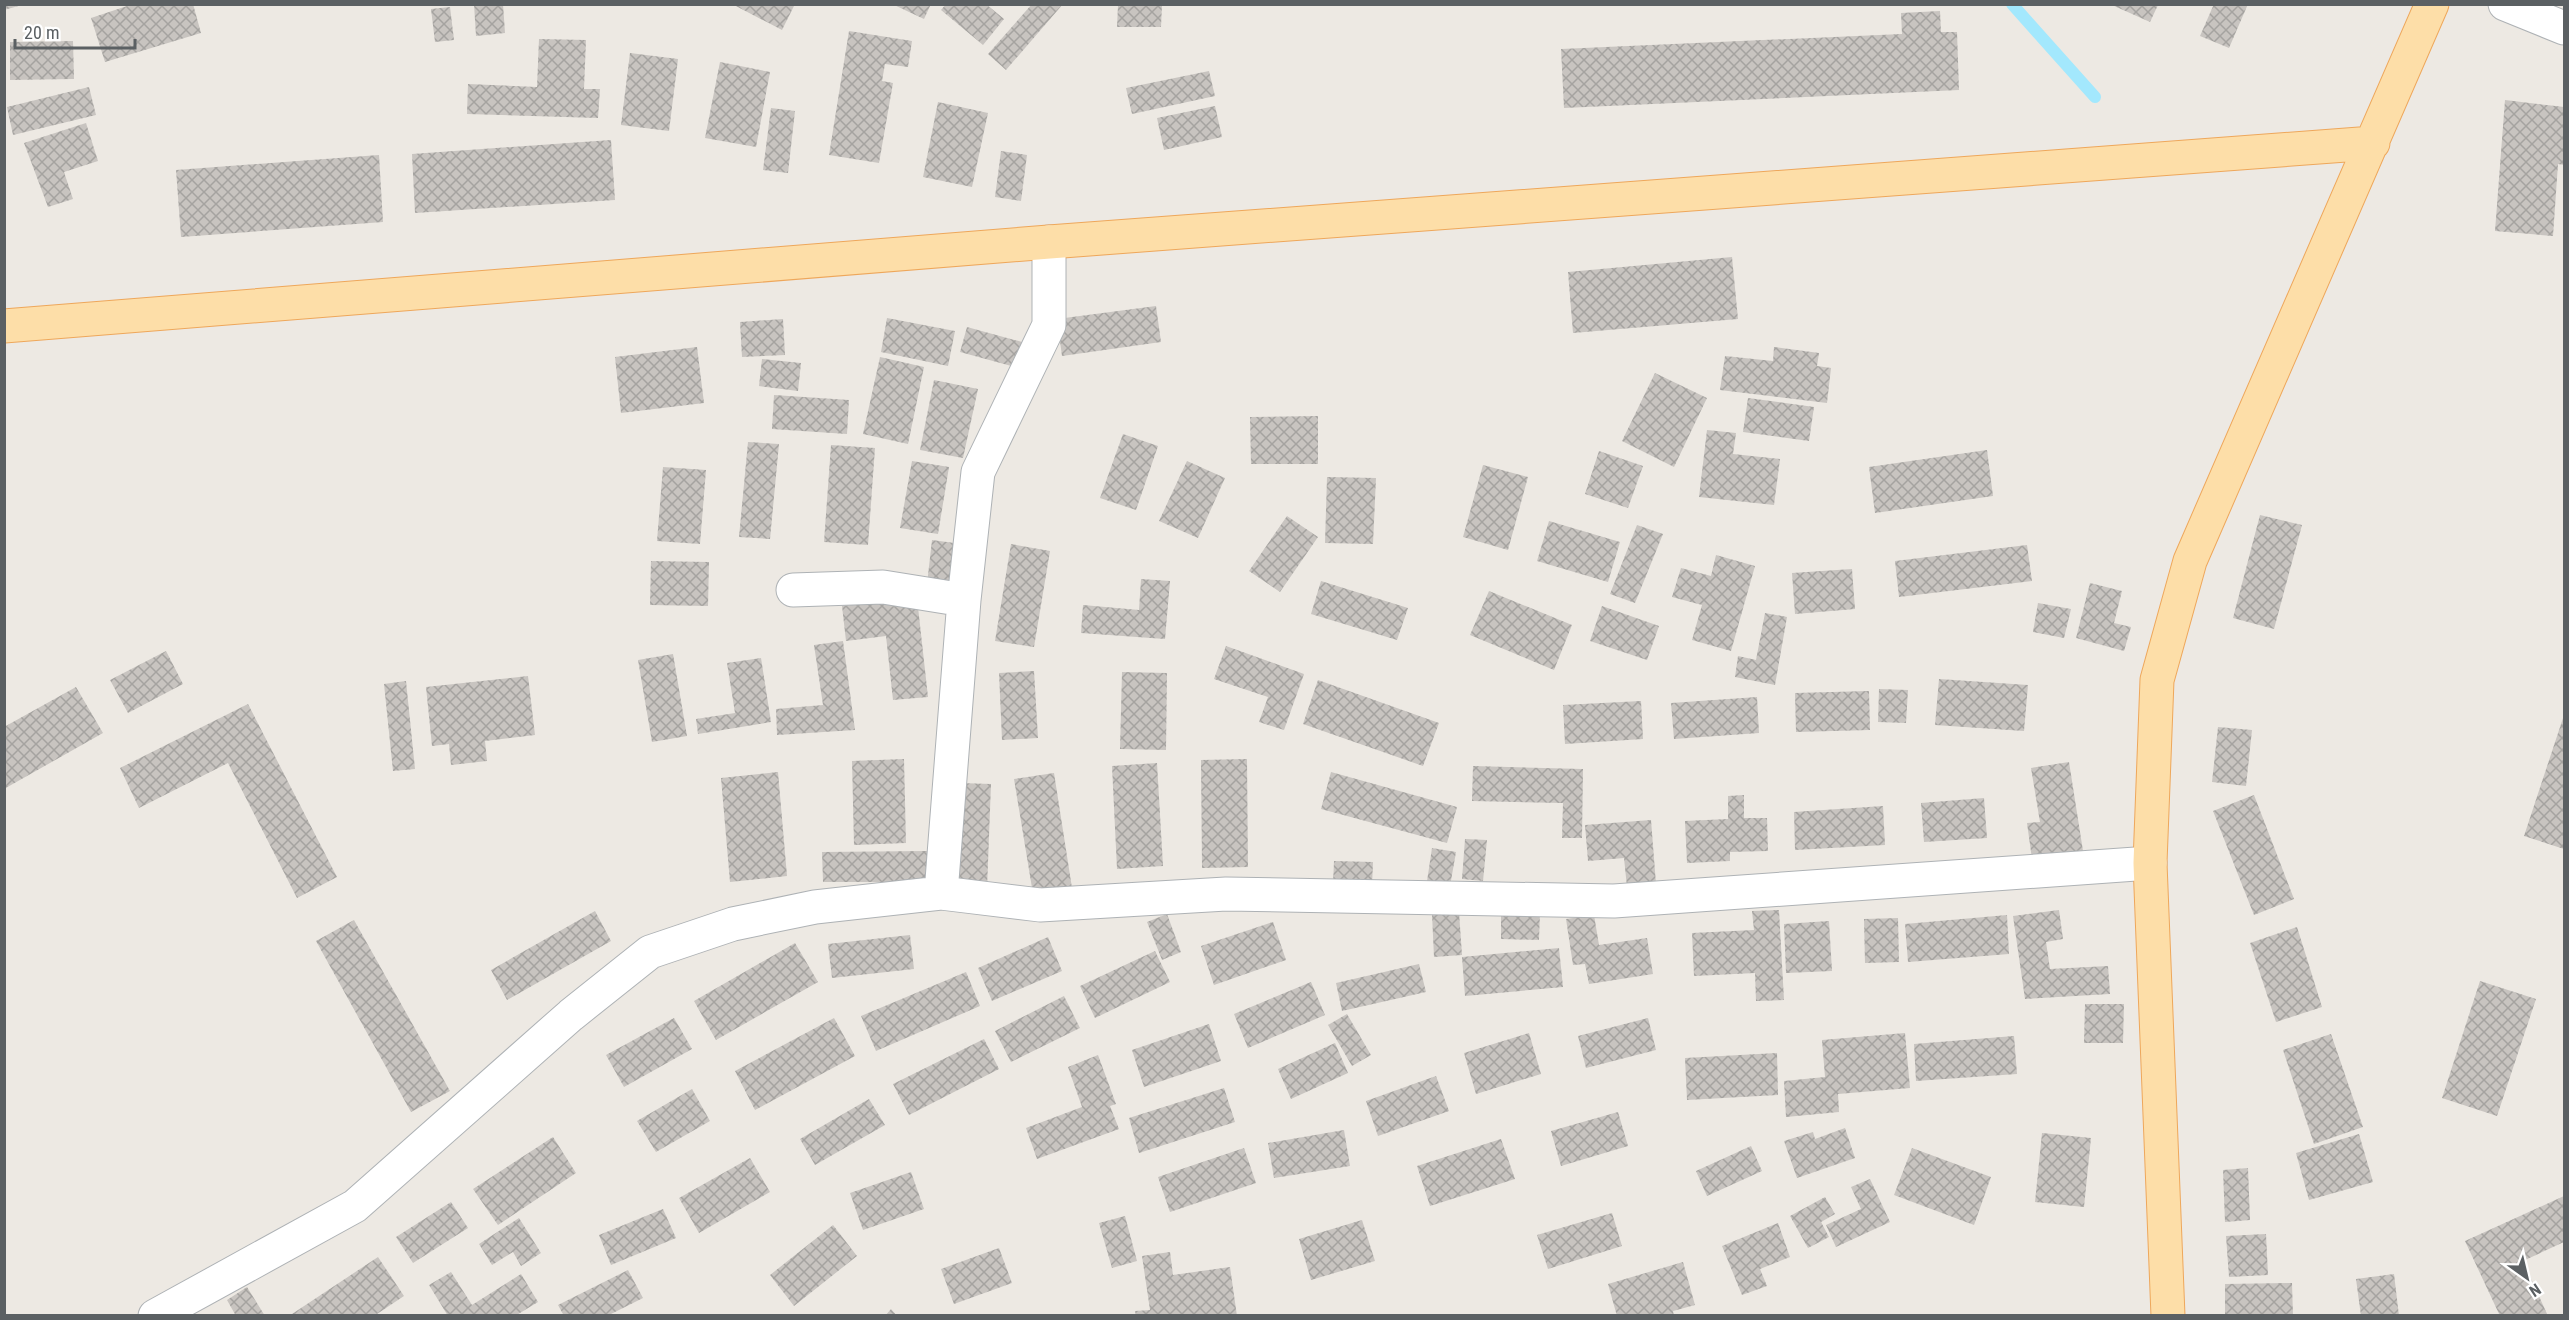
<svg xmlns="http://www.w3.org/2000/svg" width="2569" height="1320" font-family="'Roboto Condensed',sans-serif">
<defs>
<pattern id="building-cross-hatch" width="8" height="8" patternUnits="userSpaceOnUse" patternTransform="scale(1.5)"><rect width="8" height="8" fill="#c8c4c0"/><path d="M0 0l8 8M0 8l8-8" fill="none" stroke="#a5a3a0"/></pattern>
</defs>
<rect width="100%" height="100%" fill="#ede9e3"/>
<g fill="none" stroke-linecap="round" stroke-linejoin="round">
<path stroke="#a3e8fd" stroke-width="12" d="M 2012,4 L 2095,97"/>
</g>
<path fill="url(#building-cross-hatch)" d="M 4,4 L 22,4 L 22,5 L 4,10 Z
M 133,4 L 193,4 L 201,33 L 105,62 L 91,18 Z
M 474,4 L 503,4 L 505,33 L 476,36 Z
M 732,4 L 795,4 L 782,30 Z
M 892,4 L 931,4 L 924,19 Z
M 946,4 L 986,4 L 1004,19 L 983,45 L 941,10 Z
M 1032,4 L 1063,4 L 1006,70 L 988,54 Z
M 2214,4 L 2248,4 L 2229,48 L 2200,36 Z
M 1118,5 L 1162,5 L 1161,27 L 1117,27 Z
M 2112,5 L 2158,5 L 2150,22 Z
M 450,7 L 454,40 L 435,42 L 431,9 Z
M 1940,11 L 1941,32 L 1957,32 L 1959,90 L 1564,108 L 1561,49 L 1902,34 L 1901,13 Z
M 849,31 L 912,41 L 908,67 L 885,64 L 882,81 L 893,83 L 879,163 L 829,155 Z
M 539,39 L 586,40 L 584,89 L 600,89 L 598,118 L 467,114 L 468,84 L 537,87 Z
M 73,41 L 74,79 L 10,80 L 10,42 Z
M 630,53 L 678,59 L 669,131 L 621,125 Z
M 720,62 L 770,72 L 756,147 L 705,138 Z
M 1209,71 L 1215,96 L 1132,114 L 1126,88 Z
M 89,87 L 96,115 L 13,135 L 7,107 Z
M 2505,100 L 2564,107 L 2564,165 L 2558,164 L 2553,236 L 2495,231 Z
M 938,102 L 988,113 L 972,187 L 923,177 Z
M 1215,106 L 1222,137 L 1164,150 L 1157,118 Z
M 771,108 L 795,111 L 788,173 L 763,170 Z
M 86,123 L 98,161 L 64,172 L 73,199 L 48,207 L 24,143 Z
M 611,140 L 615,200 L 415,213 L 412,154 Z
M 1001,151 L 1027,155 L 1021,201 L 995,197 Z
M 379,155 L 383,222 L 181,237 L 176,170 Z
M 1732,257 L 1738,319 L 1573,333 L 1568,272 Z
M 1156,306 L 1161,342 L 1062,356 L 1057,319 Z
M 887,318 L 955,331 L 948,366 L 881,352 Z
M 783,319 L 785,355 L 742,357 L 740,322 Z
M 967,327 L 1022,342 L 1015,367 L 960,352 Z
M 697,347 L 704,403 L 621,413 L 615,357 Z
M 1774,347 L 1819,353 L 1817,366 L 1831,368 L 1827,403 L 1720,390 L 1725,356 L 1773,361 Z
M 880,357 L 924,367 L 908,444 L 863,434 Z
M 762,359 L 801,363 L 798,391 L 759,386 Z
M 1655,373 L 1707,398 L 1674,467 L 1622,441 Z
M 934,380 L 978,389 L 963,458 L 920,450 Z
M 774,395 L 849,400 L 847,434 L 772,429 Z
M 1748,398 L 1814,407 L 1809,441 L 1743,432 Z
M 1318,416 L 1318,464 L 1251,464 L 1250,417 Z
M 1707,430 L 1736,433 L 1733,454 L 1780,459 L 1774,505 L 1699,497 Z
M 1123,434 L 1158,446 L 1136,510 L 1100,498 Z
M 748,442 L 779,444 L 770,539 L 739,537 Z
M 831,445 L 875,448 L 868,545 L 824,542 Z
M 1987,450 L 1993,496 L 1875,513 L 1869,467 Z
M 1599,451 L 1643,466 L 1628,508 L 1585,494 Z
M 912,461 L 949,467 L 938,534 L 900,528 Z
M 1187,461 L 1225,478 L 1198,538 L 1159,521 Z
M 1483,465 L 1528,477 L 1508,550 L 1463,537 Z
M 663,467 L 706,470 L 700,544 L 657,541 Z
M 1327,477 L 1376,478 L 1373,544 L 1325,543 Z
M 2260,515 L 2302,525 L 2274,629 L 2233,618 Z
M 1287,516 L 1318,537 L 1280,592 L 1249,571 Z
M 1549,521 L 1620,542 L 1608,582 L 1537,561 Z
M 1637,525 L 1663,534 L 1635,603 L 1610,594 Z
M 932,540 L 962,544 L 957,588 L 927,584 Z
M 1011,544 L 1050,551 L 1034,647 L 995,641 Z
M 2027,545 L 2032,581 L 1899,597 L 1895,561 Z
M 1716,555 L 1755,566 L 1731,651 L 1692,640 L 1702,605 L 1672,597 L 1681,568 L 1711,576 Z
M 651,561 L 709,562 L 708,606 L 650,605 Z
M 1852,569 L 1855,609 L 1795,614 L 1792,573 Z
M 1141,579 L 1170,581 L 1165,639 L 1081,633 L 1083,605 L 1139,610 Z
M 1321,581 L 1408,608 L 1397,640 L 1311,614 Z
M 2090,583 L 2122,591 L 2114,623 L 2131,627 L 2124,651 L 2076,638 Z
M 1489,591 L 1572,625 L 1554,670 L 1470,635 Z
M 917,598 L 928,697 L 893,700 L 886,636 L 846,641 L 842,606 Z
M 2038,603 L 2071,609 L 2064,638 L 2033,632 Z
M 1602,606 L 1659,626 L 1647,660 L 1590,641 Z
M 1765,613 L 1787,617 L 1775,685 L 1735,677 L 1738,656 L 1756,660 Z
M 843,641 L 855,730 L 777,735 L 776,709 L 823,705 L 814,645 Z
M 1226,646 L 1304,674 L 1284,730 L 1259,722 L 1268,697 L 1214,679 Z
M 166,651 L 183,684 L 128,713 L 110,680 Z
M 673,654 L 687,736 L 652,742 L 638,660 Z
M 761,658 L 771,722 L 698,734 L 696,719 L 735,713 L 727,663 Z
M 1034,671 L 1038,738 L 1002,740 L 999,673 Z
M 1122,672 L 1167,673 L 1166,750 L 1120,749 Z
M 528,676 L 535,735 L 485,741 L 487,761 L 451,765 L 449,744 L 432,746 L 426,687 Z
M 1939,679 L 2028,685 L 2024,731 L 1935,725 Z
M 1318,680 L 1439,723 L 1423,766 L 1303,724 Z
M 406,681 L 415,769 L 393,771 L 384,684 Z
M 76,687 L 103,733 L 4,789 L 4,727 Z
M 1879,689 L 1908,690 L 1906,723 L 1878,722 Z
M 1869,691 L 1870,730 L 1796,732 L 1795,693 Z
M 1757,697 L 1759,733 L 1674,739 L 1671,703 Z
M 1641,701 L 1643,739 L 1565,744 L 1563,705 Z
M 248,704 L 337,877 L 297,898 L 228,763 L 139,808 L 120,768 Z
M 2564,715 L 2564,849 L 2524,836 Z
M 2218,727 L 2252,730 L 2246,786 L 2212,782 Z
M 904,759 L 906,843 L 854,845 L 852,761 Z
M 1247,759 L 1248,867 L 1202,868 L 1201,760 Z
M 2069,762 L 2083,851 L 2032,859 L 2027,823 L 2040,822 L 2031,768 Z
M 1157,763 L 1163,866 L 1117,869 L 1112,766 Z
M 1473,766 L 1583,769 L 1582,838 L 1562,838 L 1563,803 L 1472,801 Z
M 778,772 L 787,876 L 730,882 L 721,778 Z
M 1331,772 L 1457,807 L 1447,843 L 1321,809 Z
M 1054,773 L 1072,888 L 1033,894 L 1014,779 Z
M 960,783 L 991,784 L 987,889 L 957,888 Z
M 1744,795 L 1744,818 L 1767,818 L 1768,851 L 1730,852 L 1730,861 L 1687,863 L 1685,821 L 1728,819 L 1728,796 Z
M 2254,795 L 2294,899 L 2254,915 L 2213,811 Z
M 1984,798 L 1987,838 L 1924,842 L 1921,803 Z
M 1883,806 L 1885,845 L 1795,850 L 1794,812 Z
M 1651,820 L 1656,884 L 1627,887 L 1624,858 L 1588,861 L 1585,825 Z
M 1465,839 L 1487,840 L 1483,881 L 1462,879 Z
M 1432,848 L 1456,852 L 1449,892 L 1426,888 Z
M 928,851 L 929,882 L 823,882 L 822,852 Z
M 1334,861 L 1373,862 L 1372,886 L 1333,884 Z
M 1779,910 L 1784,1000 L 1756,1001 L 1755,973 L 1694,976 L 1692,933 L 1754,930 L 1752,911 Z
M 2059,910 L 2063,939 L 2046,942 L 2050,969 L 2108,966 L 2110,994 L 2025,999 L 2013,916 Z
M 595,911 L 611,941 L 507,1000 L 491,970 Z
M 1459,912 L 1462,955 L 1434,957 L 1432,914 Z
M 1501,912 L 1540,913 L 1539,940 L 1501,939 Z
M 1167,914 L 1181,952 L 1162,960 L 1147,922 Z
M 1594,915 L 1599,945 L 1647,938 L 1653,974 L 1589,984 L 1585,964 L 1573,965 L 1566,919 Z
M 2007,915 L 2009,954 L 1908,962 L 1905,924 Z
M 1898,918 L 1899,962 L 1865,963 L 1864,919 Z
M 354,920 L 450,1091 L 411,1112 L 316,941 Z
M 1829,921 L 1832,971 L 1786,973 L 1784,924 Z
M 1273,922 L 1286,960 L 1214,985 L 1201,946 Z
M 2297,927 L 2322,1007 L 2276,1022 L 2250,943 Z
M 910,935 L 914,969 L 832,978 L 828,944 Z
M 1048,937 L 1062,971 L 992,1001 L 978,968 Z
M 795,943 L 818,982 L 716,1040 L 694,1001 Z
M 1559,948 L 1563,987 L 1465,996 L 1462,957 Z
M 1155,951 L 1170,982 L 1095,1018 L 1080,986 Z
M 1419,964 L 1426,992 L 1342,1011 L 1336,983 Z
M 966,972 L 980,1006 L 876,1051 L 861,1016 Z
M 2480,981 L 2536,999 L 2497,1116 L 2442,1098 Z
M 1311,982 L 1325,1015 L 1248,1048 L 1234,1014 Z
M 1064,996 L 1080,1028 L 1011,1062 L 995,1031 Z
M 2085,1004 L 2124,1004 L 2123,1043 L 2084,1043 Z
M 1347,1014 L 1371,1055 L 1352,1066 L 1328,1025 Z
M 674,1018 L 692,1049 L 624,1087 L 606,1055 Z
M 834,1018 L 855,1056 L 755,1110 L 735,1071 Z
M 1648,1018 L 1656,1050 L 1586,1068 L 1578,1036 Z
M 1209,1024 L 1221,1061 L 1144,1087 L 1132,1050 Z
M 1529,1033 L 1541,1074 L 1476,1094 L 1464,1053 Z
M 1905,1033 L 1910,1088 L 1838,1094 L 1839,1112 L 1786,1117 L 1784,1081 L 1825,1077 L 1822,1040 Z
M 2331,1034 L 2363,1127 L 2314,1144 L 2283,1050 Z
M 2014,1036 L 2017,1074 L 1916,1081 L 1914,1044 Z
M 984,1039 L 999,1069 L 909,1115 L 893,1084 Z
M 1335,1043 L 1348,1073 L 1291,1099 L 1278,1069 Z
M 1777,1053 L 1778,1095 L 1687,1100 L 1685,1058 Z
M 1098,1055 L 1116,1104 L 1110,1106 L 1119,1129 L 1037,1159 L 1026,1128 L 1082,1107 L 1068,1067 Z
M 1436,1076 L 1449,1111 L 1378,1136 L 1366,1101 Z
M 1224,1088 L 1235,1122 L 1139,1153 L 1129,1118 Z
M 692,1089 L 710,1121 L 656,1152 L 637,1121 Z
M 869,1099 L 885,1125 L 815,1165 L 800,1139 Z
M 1618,1112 L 1628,1146 L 1561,1166 L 1551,1131 Z
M 1845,1128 L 1855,1158 L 1797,1178 L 1784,1141 L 1813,1132 L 1815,1139 Z
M 1344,1130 L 1350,1166 L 1274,1178 L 1268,1143 Z
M 2042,1133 L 2091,1138 L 2084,1207 L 2035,1202 Z
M 2359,1134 L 2373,1182 L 2309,1200 L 2296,1153 Z
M 553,1137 L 576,1173 L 498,1225 L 473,1189 Z
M 1501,1139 L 1515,1179 L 1430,1206 L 1417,1166 Z
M 1751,1146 L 1762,1171 L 1707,1196 L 1696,1171 Z
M 1244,1148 L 1256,1183 L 1170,1212 L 1158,1177 Z
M 1912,1148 L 1991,1177 L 1974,1225 L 1894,1195 Z
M 750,1158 L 770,1192 L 699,1233 L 679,1198 Z
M 2248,1168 L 2250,1220 L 2225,1222 L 2223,1170 Z
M 911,1172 L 924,1209 L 863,1230 L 850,1193 Z
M 1870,1179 L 1890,1222 L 1836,1247 L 1826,1225 L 1861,1209 L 1851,1187 Z
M 2564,1196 L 2564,1242 L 2523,1261 L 2548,1316 L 2500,1316 L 2465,1241 Z
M 1825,1197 L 1835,1214 L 1821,1222 L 1829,1237 L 1808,1248 L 1790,1216 Z
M 451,1202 L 468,1228 L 413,1263 L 396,1237 Z
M 663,1209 L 676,1238 L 611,1265 L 599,1235 Z
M 1612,1213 L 1622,1246 L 1548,1269 L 1537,1235 Z
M 1125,1216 L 1137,1261 L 1112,1268 L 1099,1223 Z
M 519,1218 L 541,1253 L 521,1266 L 513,1252 L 492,1265 L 479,1244 Z
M 1362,1220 L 1375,1261 L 1311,1280 L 1299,1239 Z
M 1778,1223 L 1790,1257 L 1760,1269 L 1767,1286 L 1742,1295 L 1722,1246 Z
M 833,1225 L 857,1256 L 794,1306 L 770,1275 Z
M 2266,1234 L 2268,1275 L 2229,1277 L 2226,1236 Z
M 999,1248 L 1012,1283 L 954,1304 L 941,1269 Z
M 1170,1252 L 1173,1275 L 1230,1267 L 1237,1316 L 1136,1316 L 1135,1311 L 1150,1310 L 1142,1256 Z
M 378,1257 L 404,1296 L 374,1316 L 289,1316 Z
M 1683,1262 L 1695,1305 L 1673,1311 L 1674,1316 L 1617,1316 L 1608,1284 Z
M 628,1270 L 643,1298 L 607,1316 L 564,1316 L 558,1305 Z
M 451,1272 L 472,1305 L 521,1274 L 538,1302 L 515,1316 L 448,1316 L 429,1285 Z
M 2394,1274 L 2399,1316 L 2361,1316 L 2356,1279 Z
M 2292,1283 L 2293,1316 L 2225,1316 L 2225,1284 Z
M 247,1287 L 265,1316 L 236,1316 L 227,1300 Z
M 891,1309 L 897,1316 L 885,1316 Z"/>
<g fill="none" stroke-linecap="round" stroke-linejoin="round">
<defs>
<path id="minor" d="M 2505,4 L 2564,28
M 793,590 L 883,587 L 964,600
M 941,893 L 964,600 L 978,472 L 1049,325 L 1049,242
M 155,1316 L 355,1206 L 571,1015 L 650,952 L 733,924 L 815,907 L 941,893 L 1040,905 L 1226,894 L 1614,901 L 2150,863"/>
<path id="primary" d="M 4,326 L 1049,242 L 2373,143
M 2168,1316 L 2150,863 L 2157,680 L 2190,561 L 2432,4"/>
</defs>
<use href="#minor" stroke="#aeb2b5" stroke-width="35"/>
<use href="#primary" stroke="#eea75b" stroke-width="35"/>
<use href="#minor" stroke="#fff" stroke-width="33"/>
<use href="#primary" stroke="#fddea8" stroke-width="33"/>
</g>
<rect width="2569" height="1320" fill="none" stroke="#5b6063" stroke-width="12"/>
<g transform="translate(2527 1278) rotate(146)" stroke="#ffffff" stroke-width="4.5" paint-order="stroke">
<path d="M0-4.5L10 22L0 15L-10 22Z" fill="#5b6063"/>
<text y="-9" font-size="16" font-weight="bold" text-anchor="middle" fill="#5b6063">N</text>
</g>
<path d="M15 39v9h120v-9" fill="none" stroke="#5b6063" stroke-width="3"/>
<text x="24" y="39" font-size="18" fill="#5b6063" stroke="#ffffff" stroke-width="4.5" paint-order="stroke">20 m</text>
</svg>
